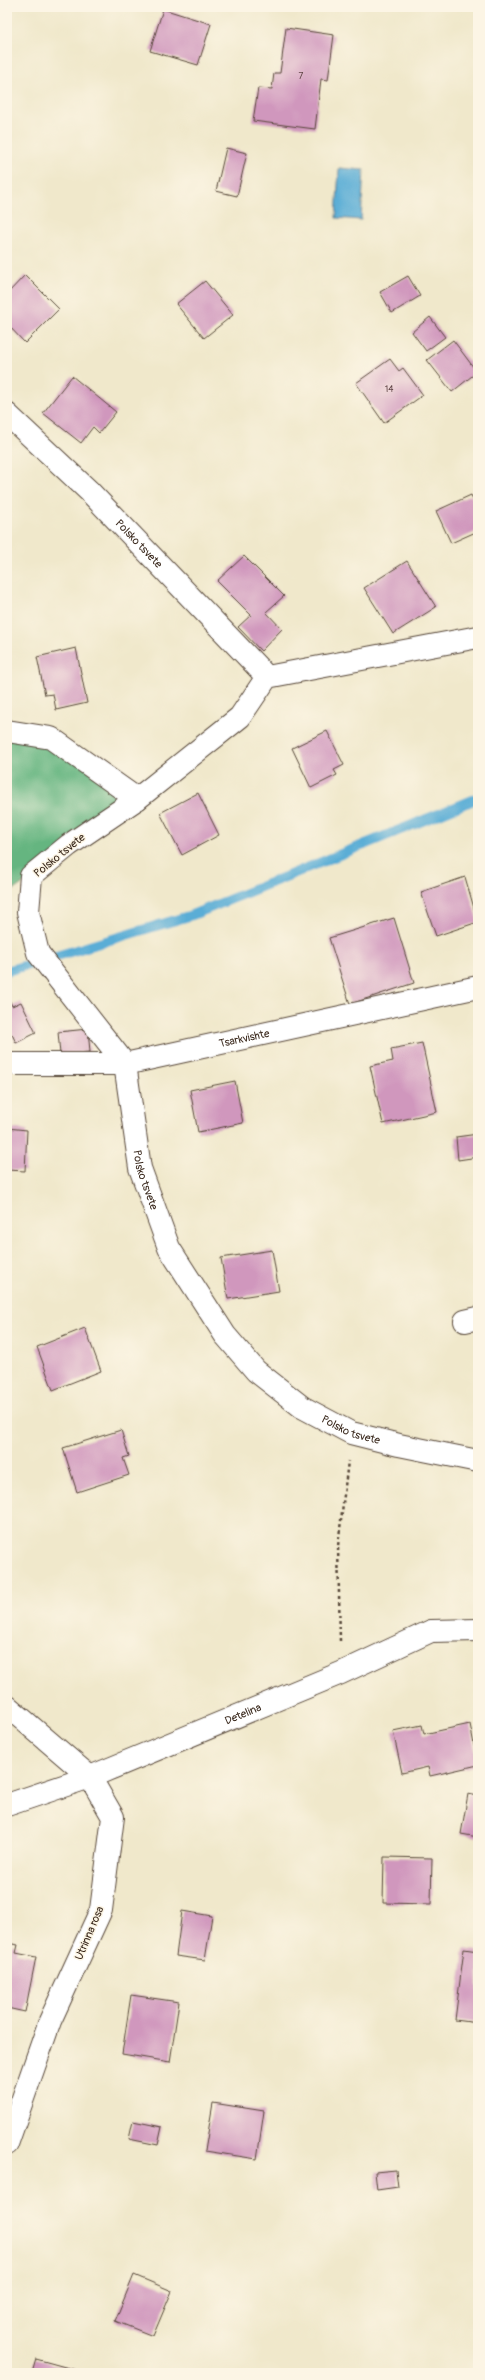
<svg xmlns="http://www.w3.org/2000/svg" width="485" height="2380" font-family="Pangolin,sans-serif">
<rect width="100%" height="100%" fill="#fcf5e5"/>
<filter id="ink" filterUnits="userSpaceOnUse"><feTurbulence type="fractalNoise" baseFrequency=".025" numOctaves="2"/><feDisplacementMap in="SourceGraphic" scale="8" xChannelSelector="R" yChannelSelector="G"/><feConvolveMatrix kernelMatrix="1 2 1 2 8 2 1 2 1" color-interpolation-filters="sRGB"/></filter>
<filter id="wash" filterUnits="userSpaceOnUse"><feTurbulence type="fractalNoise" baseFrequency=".012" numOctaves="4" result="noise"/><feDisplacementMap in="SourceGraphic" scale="16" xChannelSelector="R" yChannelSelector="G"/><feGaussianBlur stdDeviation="0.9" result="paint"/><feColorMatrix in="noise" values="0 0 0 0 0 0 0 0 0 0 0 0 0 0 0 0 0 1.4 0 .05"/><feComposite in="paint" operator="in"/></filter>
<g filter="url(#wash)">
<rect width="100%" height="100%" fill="#f0e8cb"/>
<path fill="#65b580" stroke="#50704f" d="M 7,731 L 51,738 L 137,799 L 7,895 Z"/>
<path fill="#5aadd6" stroke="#4a6c7a" d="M 339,168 L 364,170 L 361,220 L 336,218 Z"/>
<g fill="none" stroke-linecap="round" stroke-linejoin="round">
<path stroke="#5aadd6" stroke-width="10" d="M 7,971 L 192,915 L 478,798"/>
</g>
<g id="blocks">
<path fill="#d097bd" d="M 163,9 L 211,24 L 198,65 L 150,51 Z
M 286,28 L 334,35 L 328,80 L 321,79 L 315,129 L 253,121 L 258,88 L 272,89 L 274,73 L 280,73 Z
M 226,148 L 247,153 L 237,196 L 216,191 Z
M 25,275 L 59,309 L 25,343 L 7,324 L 7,294 Z
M 408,276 L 420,296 L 392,313 L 380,292 Z
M 205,281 L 233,315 L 204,338 L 176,304 Z
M 430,317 L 445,337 L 426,351 L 412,332 Z
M 453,340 L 477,372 L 452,392 L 427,360 Z
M 390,359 L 399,371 L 403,368 L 423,395 L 384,423 L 356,383 Z
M 72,376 L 116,412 L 99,433 L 93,427 L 81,443 L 43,413 Z
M 471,495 L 478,510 L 478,531 L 451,543 L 436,511 Z
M 244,556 L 284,596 L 266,612 L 282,629 L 261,651 L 238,627 L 251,615 L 217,581 Z
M 407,561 L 436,607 L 393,634 L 364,588 Z
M 76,648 L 87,703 L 56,710 L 53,694 L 45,695 L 37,657 Z
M 327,731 L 344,765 L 334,770 L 337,775 L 311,788 L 292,748 Z
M 198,793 L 219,835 L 182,855 L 160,813 Z
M 465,877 L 478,922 L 436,936 L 421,892 Z
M 394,918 L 414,983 L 350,1004 L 329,938 Z
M 7,995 L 12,1006 L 21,1002 L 36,1033 L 16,1043 L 12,1034 L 7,1037 Z
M 88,1029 L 90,1052 L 60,1054 L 58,1032 Z
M 422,1043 L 437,1112 L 383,1124 L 370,1066 L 393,1061 L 391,1049 Z
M 235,1081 L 243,1123 L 198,1132 L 190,1090 Z
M 7,1128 L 27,1130 L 25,1171 L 7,1170 Z
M 478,1134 L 478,1157 L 458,1160 L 456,1137 Z
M 272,1250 L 279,1291 L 228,1299 L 221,1258 Z
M 85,1328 L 101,1371 L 53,1390 L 37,1347 Z
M 121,1430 L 129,1456 L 123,1458 L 129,1475 L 77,1492 L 63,1448 Z
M 470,1724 L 478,1765 L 430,1776 L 428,1767 L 402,1773 L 393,1731 L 422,1725 L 424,1734 Z
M 468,1794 L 478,1796 L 478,1837 L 461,1834 Z
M 384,1857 L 432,1858 L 431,1904 L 383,1903 Z
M 182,1911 L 212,1916 L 205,1960 L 176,1956 Z
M 7,1943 L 18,1945 L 16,1953 L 36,1957 L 25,2012 L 7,2008 Z
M 464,1949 L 478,1951 L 478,2023 L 455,2020 Z
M 131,1995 L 179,2002 L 170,2062 L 122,2054 Z
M 213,2103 L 264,2111 L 257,2159 L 205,2151 Z
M 133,2121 L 162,2127 L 158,2145 L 129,2139 Z
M 396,2170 L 398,2187 L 377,2190 L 375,2172 Z
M 134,2275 L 172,2291 L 153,2336 L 115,2321 Z
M 36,2359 L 87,2373 L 32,2373 Z"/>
</g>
</g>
<g filter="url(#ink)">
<use href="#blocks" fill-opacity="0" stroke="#564638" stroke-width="1"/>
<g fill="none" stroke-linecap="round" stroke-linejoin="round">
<defs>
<g id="minor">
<path id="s1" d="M 7,414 L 89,491 L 267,677"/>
<path id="s2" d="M 478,637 L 267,677 L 240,717 L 137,799 L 69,845 L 31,876 L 28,912 L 38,953 L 125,1064 L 140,1168 L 169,1248 L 225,1335 L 256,1371 L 302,1407 L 351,1433 L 399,1445 L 478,1461"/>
<path d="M 7,731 L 51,738 L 137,799"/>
<path id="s3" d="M 7,1064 L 125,1064 L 478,987"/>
<path d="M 465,1321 L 478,1318"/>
<path d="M 7,1706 L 90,1777 L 113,1817 L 101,1910 L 50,2021 L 7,2144"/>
<path id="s4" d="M 7,1805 L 90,1777 L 341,1673 L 431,1631 L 478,1630"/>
</g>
</defs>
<use href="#minor" stroke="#564638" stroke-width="24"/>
<path stroke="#564638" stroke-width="2.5" stroke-dasharray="3 3" stroke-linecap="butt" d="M 340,1641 L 338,1546 L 348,1461"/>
<use href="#minor" stroke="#fff" stroke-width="22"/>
</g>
</g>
<g text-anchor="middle" stroke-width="3" stroke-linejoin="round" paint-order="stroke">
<g font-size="9" fill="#604546">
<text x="301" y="79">7</text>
<text x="389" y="392">14</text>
</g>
<g font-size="11" fill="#3b2a1e" stroke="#fcf5e5">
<text dy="4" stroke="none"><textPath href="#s1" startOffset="185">Polsko tsvete</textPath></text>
<text transform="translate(59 855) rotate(-39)" y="4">Polsko tsvete</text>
<text dy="4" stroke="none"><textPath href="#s3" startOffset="240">Tsarkvishte</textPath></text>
<text dy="4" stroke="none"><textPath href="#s2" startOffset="863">Polsko tsvete</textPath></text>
<text dy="4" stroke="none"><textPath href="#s2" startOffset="1199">Polsko tsvete</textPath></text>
<text dy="4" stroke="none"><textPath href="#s4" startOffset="253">Detelina</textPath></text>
<text transform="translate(89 1933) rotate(-67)" y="4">Utrinna rosa</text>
</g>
</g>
<rect width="485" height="2380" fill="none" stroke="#fcf5e5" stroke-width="24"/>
</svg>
